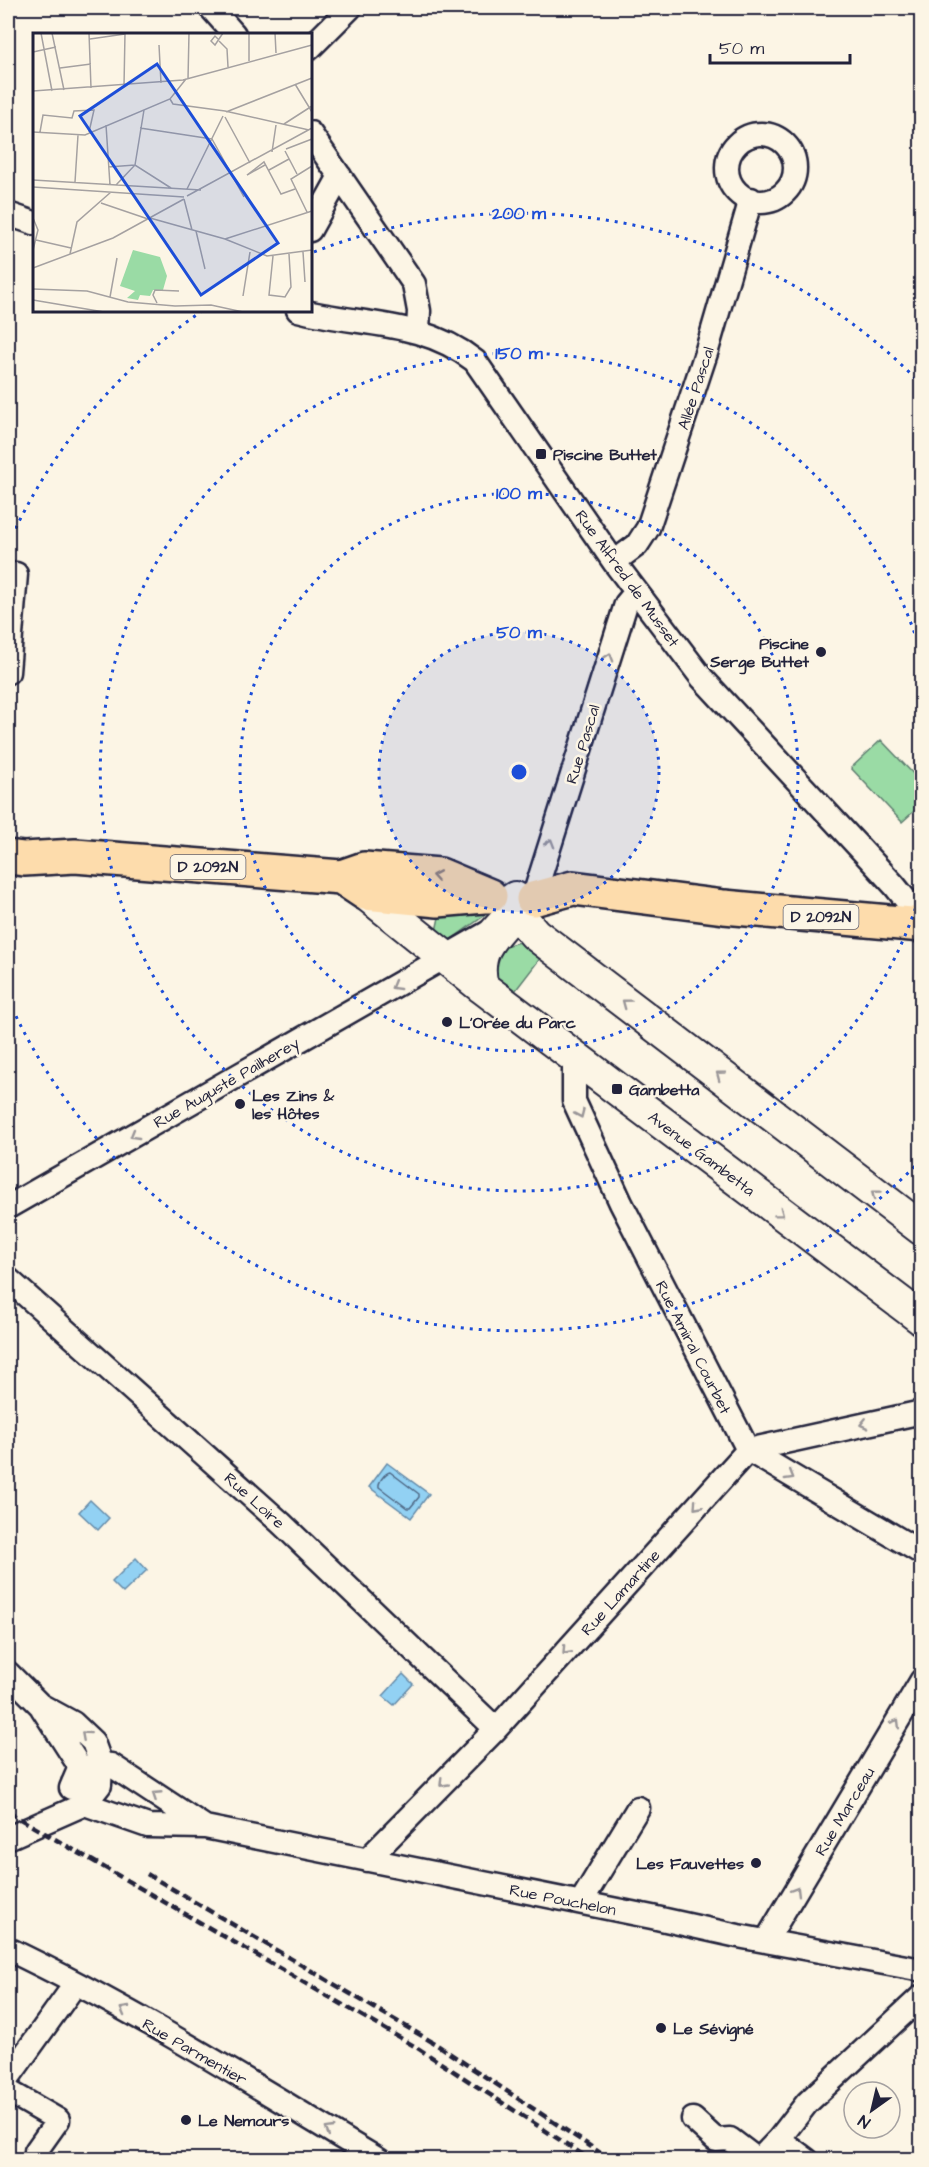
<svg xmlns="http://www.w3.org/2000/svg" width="929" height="2167" font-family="'Architects Daughter',sans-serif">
<rect width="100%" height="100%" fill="#fcf5e5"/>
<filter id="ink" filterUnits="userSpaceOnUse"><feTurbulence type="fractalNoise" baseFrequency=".0167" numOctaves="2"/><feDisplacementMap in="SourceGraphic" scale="12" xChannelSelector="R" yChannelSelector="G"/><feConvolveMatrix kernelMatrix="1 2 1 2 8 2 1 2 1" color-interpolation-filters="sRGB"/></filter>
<g filter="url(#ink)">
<path fill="#9adba5" stroke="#5e7e70" stroke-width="1.5" d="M 881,740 L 921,782 L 921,805 L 902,822 L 851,768 Z
M 441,908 L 488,913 L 446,943 L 435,936 Z
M 519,942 L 526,944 L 542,956 L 512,995 L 499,985 L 492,971 L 501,947 Z"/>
<path fill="#92d1f3" stroke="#658ba9" stroke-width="1.5" d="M 387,1463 L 429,1494 L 411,1518 L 369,1487 Z
M 90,1500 L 109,1518 L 98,1530 L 79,1512 Z
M 136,1558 L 147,1570 L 123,1593 L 112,1582 Z
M 403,1674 L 413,1684 L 394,1705 L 383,1696 Z"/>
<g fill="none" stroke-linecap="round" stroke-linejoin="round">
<path stroke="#4f6885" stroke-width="1.5" d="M 390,1472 L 419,1494 L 419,1497 L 410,1508 L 407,1508 L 379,1487 C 378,1482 385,1473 390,1472 Z"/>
<defs>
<path id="street" d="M 211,8 L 234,34
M 310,48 L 350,8
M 310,133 L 414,284 L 419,311 L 418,331
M727 168a34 34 0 1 1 68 0a34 34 0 1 1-68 0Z
M 8,214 L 34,223
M 310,230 L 340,176
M 298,310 C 359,326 422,319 475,361 L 614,562 L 702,678 L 894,885 L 910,905 L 918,925
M 614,562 L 637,545 L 648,528 L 707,350 L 751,199
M 8,672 L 16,574
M 533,899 L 626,604 L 636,592
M 574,1056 L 574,1101 L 621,1203 L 748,1450 L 922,1553
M 8,1207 L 496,928
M 8,1279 L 281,1523 L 496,1729
M 8,1673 L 40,1705 L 73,1723 L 93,1742 L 101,1764 L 100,1785 L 85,1804
M 42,1708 L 80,1767 L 71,1788
M 73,1783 L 101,1764 L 111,1765 L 205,1827
M 8,1838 L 85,1804 L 148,1826 L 205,1827 L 652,1917 L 738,1936 L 922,1970
M 367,1860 L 496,1729 L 748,1450 L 922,1412
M 581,1902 L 638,1808
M 766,1941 L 922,1680
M 8,1949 C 136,2010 257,2087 379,2160
M 8,2078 L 76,1983
M 8,2091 L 58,2120 L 36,2151
M 693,2119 L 716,2140 L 730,2139 L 755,2158 L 760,2159 L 779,2139
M 807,2160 L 779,2139 L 807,2103 L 922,1996"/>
<path id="secondary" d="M 365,893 L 482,987 L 922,1319
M 515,898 L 515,911 L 535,934 L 922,1229
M 482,987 C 473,951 492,936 515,911"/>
<path id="primary" d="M 8,857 L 24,859 L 75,856 L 341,877 L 364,869 L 440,875 L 490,896
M 341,877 L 365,893 L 438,900 L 484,896
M 533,899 L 573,888 L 724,907 L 922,925"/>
</defs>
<use href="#street" stroke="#22223b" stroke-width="27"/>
<use href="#secondary" stroke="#22223b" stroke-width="36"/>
<use href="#primary" stroke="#22223b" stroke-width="38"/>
<use href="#street" stroke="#fcf5e5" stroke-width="22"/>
<use href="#secondary" stroke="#fcf5e5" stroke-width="32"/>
<use href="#primary" stroke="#fddcac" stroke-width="33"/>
<path stroke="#22223b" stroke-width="4.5" stroke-dasharray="9 4.5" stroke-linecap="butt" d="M 8,1812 L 416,2047 L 591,2160
M 147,1874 L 434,2043 L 611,2160"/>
</g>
<defs><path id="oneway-chevron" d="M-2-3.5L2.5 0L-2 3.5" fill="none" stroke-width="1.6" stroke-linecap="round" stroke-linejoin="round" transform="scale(1.5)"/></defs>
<g stroke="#9a9698">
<use href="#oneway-chevron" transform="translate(609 657) rotate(-73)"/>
<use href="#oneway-chevron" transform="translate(550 843) rotate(-73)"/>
<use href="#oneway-chevron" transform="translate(395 986) rotate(150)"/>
<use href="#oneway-chevron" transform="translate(626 1003) rotate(-143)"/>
<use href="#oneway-chevron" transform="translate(720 1075) rotate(-143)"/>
<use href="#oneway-chevron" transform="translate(580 1114) rotate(66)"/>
<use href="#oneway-chevron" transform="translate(134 1135) rotate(150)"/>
<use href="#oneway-chevron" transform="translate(875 1194) rotate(-143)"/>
<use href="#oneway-chevron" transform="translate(780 1213) rotate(37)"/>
<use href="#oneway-chevron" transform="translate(864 1424) rotate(167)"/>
<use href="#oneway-chevron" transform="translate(790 1476) rotate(31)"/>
<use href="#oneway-chevron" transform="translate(697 1506) rotate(132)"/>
<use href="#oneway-chevron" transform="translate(566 1651) rotate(132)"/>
<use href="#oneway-chevron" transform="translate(896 1723) rotate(-59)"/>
<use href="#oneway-chevron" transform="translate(85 1735) rotate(-138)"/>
<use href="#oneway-chevron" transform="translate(443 1783) rotate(134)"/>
<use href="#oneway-chevron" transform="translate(156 1795) rotate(-147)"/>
<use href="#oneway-chevron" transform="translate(796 1891) rotate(-59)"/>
<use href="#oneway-chevron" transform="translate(124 2010) rotate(-151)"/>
<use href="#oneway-chevron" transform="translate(329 2130) rotate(-149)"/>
</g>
<use stroke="#907f74" href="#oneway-chevron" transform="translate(436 876) rotate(-170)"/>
</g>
<circle cx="519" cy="772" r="140" fill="#1d4ed8" fill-opacity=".12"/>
<g fill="none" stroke="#1d4ed8" stroke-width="3" stroke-dasharray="3 6">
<circle cx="519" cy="772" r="140"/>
<circle cx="519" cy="772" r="279"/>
<path d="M921 891A419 419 0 1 1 921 653"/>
<path d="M921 1160A559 559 0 0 1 8 999M8 545A559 559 0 0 1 202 311M314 252A559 559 0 0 1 921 384"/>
</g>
<g fill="#22223b" stroke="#fcf5e5" stroke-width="2">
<rect x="535" y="448" width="12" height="12" rx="3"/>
<circle cx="821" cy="652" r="6"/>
<circle cx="447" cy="1022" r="6"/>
<rect x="611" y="1083" width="12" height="12" rx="3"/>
<circle cx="240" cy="1104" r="6"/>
<circle cx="756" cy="1863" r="6"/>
<circle cx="661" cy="2028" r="6"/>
<circle cx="186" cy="2120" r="6"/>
</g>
<g text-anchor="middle" stroke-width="5" stroke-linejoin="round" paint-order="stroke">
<g fill="#fcf5e5" stroke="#63616e" stroke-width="1.5">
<rect x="170.5" y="855" width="75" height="24" rx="4.5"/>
<rect x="783.5" y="905" width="75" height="24" rx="4.5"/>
</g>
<g font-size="15" font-weight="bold" fill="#22223b">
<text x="208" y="872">D 2092N</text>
<text x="821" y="922">D 2092N</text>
</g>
<g font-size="16" fill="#22223b" stroke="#fcf5e5">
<text transform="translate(695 388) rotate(-72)" y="6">Allée Pascal</text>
<text transform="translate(628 578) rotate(54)" y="6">Rue Alfred de Musset</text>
<text transform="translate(582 744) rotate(-73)" y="6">Rue Pascal</text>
<text transform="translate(226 1082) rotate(-30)" y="6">Rue Auguste Pailherey</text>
<text transform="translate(702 1153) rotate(37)" y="6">Avenue Gambetta</text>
<text transform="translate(694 1347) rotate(63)" y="6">Rue Amiral Courbet</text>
<text transform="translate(255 1500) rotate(42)" y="6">Rue Loire</text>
<text transform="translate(620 1592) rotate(-48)" y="6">Rue Lamartine</text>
<text transform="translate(844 1811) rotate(-59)" y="6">Rue Marceau</text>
<text transform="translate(563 1899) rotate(11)" y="6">Rue Pouchelon</text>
<text transform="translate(195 2051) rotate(30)" y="6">Rue Parmentier</text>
</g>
<g font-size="16" font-weight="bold" fill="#22223b" stroke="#fcf5e5" text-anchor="start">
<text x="553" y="460">Piscine Buttet</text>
<text x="809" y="649" text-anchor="end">Piscine<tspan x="809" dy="18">Serge Buttet</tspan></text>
<text x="459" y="1028">L'Orée du Parc</text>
<text x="629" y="1095">Gambetta</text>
<text x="252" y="1101">Les Zins &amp;<tspan x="252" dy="18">les Hôtes</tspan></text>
<text x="744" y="1869" text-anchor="end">Les Fauvettes</text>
<text x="673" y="2034">Le Sévigné</text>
<text x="198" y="2126">Le Nemours</text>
</g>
</g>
<g transform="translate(33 33)">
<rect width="279" height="279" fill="#fcf5e5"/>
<path d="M 100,217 L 127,224 L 134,243 L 130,257 L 120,257 L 117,263 L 107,262 L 105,267 L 94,265 L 102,258 L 87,253 Z" fill="#9adba5"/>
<path fill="none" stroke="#a5a1a1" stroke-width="1.5" d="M 8,0 L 19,58M 19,0 L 31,57M 56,0 L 58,55M 242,0 L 243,20M 57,6 L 92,1M 185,6 L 182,3 L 178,8 L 182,12 L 190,0M 186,8 L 194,16 L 195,34M 126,12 L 128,50M 0,19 L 23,14M 216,28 L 216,0M 27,35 L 58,31M 155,46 L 156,0M 262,51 L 279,79M 91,53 L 92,0M 0,58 L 150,47 L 279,12M 137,66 L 140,71 L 192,78 L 276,97M 193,79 L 279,45M 192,84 L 217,130M 251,91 L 279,73M 73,92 L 77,152M 107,95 L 179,106M 0,99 L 52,102 L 137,66 L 153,46M 7,99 L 10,82 L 39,85 L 41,78 L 61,77 L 56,99M 179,106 L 211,164M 253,116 L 279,106M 252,118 L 264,141M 239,119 L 243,92M 232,132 L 214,142 L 231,129 L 248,161 L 262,156M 75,134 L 102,132 L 138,155M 236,137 L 256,126M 0,147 L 168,157M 42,149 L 45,102M 83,152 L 102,132 L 111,77M 0,154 L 151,164M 154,156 L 190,83M 154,163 L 279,95M 151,166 L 159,197M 68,170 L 115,186M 274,179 L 258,146 L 279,133M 0,185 L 5,197 L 0,217M 117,185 L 192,206 L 234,223 L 279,217M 163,198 L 172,236M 192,206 L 279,178M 3,207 L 38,215M 270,219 L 272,249M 37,221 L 44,189 L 78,159M 240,223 L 236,262 L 252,264 L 258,254 L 256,221M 0,235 L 80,205 L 151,166M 0,256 L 54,258 L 95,269 L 142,273 L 178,272 L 210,279M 210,263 L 217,219M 77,264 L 84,225M 0,267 L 71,279M 124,270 L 120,262 L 122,257 L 146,258"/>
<path fill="#1d4ed8" fill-opacity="0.15" stroke="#1d4ed8" stroke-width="3" d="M 124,31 L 245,210 L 168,262 L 47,83 Z"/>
<rect width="279" height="279" fill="none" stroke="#22223b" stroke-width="3"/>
</g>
<circle cx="519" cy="772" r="9" fill="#1d4ed8" stroke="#fcf5e5" stroke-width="3"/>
<g font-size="18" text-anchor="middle" font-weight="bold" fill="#1d4ed8" stroke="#fcf5e5" stroke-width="5" stroke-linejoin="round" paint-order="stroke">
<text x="519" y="219">200 m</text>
<text x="519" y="359">150 m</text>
<text x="519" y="499">100 m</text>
<text x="519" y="638">50 m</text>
</g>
<rect width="929" height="2167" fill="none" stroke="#fcf5e5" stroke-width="30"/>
<rect x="15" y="15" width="899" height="2137" fill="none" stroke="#22223b" stroke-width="2" filter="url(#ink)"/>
<g transform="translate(872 2110) rotate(214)"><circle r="28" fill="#fcf5e5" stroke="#a5a1a1" stroke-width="1.5"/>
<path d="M0-4.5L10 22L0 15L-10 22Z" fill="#22223b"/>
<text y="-9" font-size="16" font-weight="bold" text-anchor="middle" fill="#22223b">N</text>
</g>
<path d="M710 54v9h140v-9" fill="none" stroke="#22223b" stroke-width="3"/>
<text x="719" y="54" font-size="18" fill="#22223b" stroke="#fcf5e5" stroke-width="4.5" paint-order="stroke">50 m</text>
</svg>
